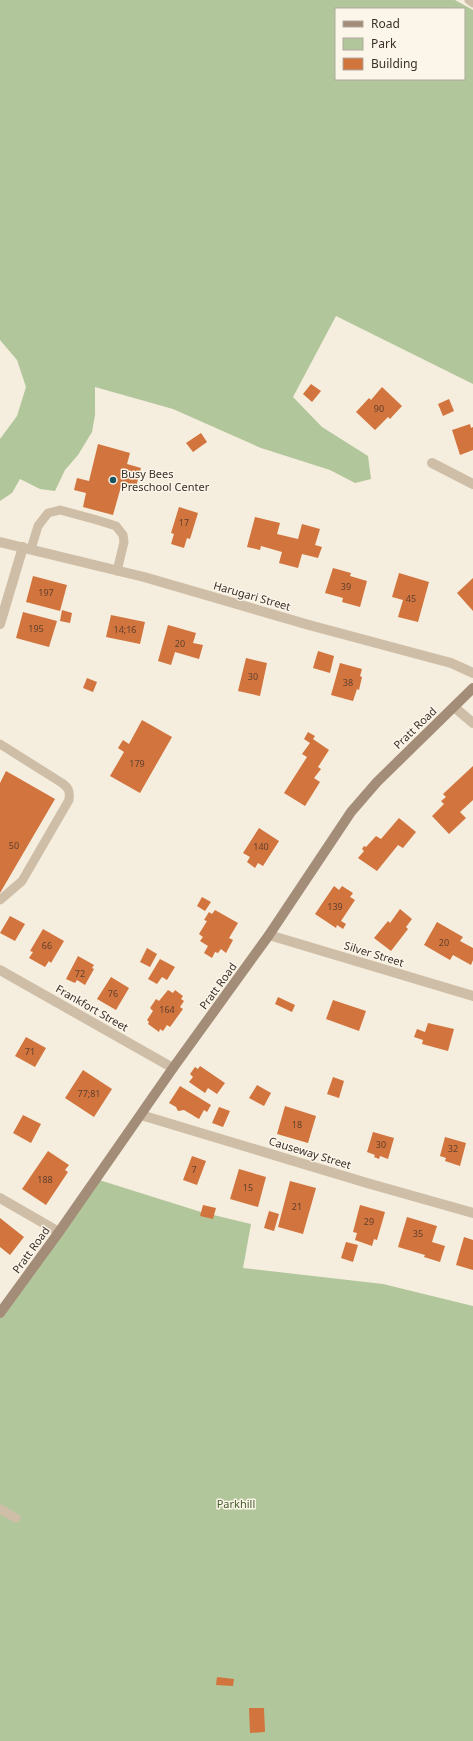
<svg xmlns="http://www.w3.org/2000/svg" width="473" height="1741" font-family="'Noto Sans',sans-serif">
<rect width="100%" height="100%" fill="#f5eddd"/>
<path fill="#b2c69b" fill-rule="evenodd" d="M 0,0 L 455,0 L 473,10 L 473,384 L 336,316 L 293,397 L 322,427 L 368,456 L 371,479 L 355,483 L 330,470 L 261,448 L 173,409 L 95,387 L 95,415 L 92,432 L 78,455 L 65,470 L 55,491 L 40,489 L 20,479 L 12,493 L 0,501 L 0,439 L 17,416 L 26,387 L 17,360 L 0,340 ZM 336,9 L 464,9 L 464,79 L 336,79 Z
M 96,1179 L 201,1212 L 251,1224 L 243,1268 L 383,1284 L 473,1306 L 473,1741 L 0,1741 L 0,1313 Z"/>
<path fill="#d2743e" d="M 311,384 L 321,391 L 312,402 L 303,394 Z
M 382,387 L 402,406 L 390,419 L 388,417 L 375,430 L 356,412 L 369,398 L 371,400 Z
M 449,399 L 454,411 L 443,416 L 438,404 Z
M 470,424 L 471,428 L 473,427 L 473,450 L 460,455 L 452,430 Z
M 201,433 L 207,442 L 193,452 L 186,443 Z
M 98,444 L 130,453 L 127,464 L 141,468 L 136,487 L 122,483 L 113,515 L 83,507 L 86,493 L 74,490 L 77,478 L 89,481 Z
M 179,507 L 198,513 L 190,539 L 187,538 L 184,548 L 171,544 L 174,534 L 171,533 Z
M 255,517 L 280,523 L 277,534 L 298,539 L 302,524 L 320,529 L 315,545 L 322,547 L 318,558 L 302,554 L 298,568 L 279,563 L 282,552 L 261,546 L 260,550 L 247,547 Z
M 333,568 L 351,573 L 350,576 L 367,581 L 360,607 L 342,602 L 343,598 L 325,593 Z
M 399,573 L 429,582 L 418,622 L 398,617 L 403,600 L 392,597 Z
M 33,576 L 67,585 L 60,611 L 26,602 Z
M 473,578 L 473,611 L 457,593 Z
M 62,610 L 72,613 L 70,623 L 60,621 Z
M 23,612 L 57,621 L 49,647 L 16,638 Z
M 111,615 L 145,622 L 140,644 L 106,637 Z
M 168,625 L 196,633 L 193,643 L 203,645 L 199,659 L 175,652 L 171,665 L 158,661 Z
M 318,651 L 334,656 L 330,673 L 313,668 Z
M 246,658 L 267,663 L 260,696 L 238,691 Z
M 340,663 L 362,669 L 360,676 L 362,677 L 359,690 L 357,689 L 353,701 L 331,695 Z
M 87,678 L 97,682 L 93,692 L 83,688 Z
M 142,720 L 172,737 L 140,793 L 110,776 L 124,752 L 118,748 L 123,740 L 129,744 Z
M 308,732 L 315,736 L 313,739 L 329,750 L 318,767 L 321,769 L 314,778 L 320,782 L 305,806 L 284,793 L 307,757 L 302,754 L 310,743 L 304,739 Z
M 473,766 L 473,800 L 460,812 L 466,818 L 449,834 L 432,816 L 444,804 L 441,801 L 446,797 L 443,794 Z
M 6,771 L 55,799 L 0,893 L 0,783 Z
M 399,818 L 416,832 L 403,848 L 398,845 L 377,871 L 358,858 L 364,851 L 362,849 L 364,846 L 366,847 L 376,836 L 381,839 Z
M 259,828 L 279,841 L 263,866 L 258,863 L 255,868 L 247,862 L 250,857 L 243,853 Z
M 334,886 L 339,890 L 342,886 L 353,893 L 350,897 L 355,900 L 341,921 L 346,924 L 343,929 L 337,925 L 336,928 L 315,914 Z
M 202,897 L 211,902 L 205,911 L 197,906 Z
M 400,909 L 412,919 L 406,927 L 408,929 L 391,951 L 374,938 L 388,921 L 390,923 Z
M 215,910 L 238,923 L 229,938 L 233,940 L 226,953 L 221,949 L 218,953 L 215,952 L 212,958 L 204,953 L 208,946 L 200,941 L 203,937 L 199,934 L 207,921 L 204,920 L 209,912 L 212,914 Z
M 10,916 L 25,924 L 15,941 L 0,933 Z
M 437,922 L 463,937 L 460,941 L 473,948 L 473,960 L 471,965 L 453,955 L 450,960 L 424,945 Z
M 43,929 L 64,941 L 51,963 L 49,961 L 45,967 L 29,958 L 33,952 L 30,951 Z
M 147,948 L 157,954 L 150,967 L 140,962 Z
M 78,956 L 94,965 L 92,968 L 94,969 L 85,985 L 77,980 L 75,983 L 66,979 Z
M 160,959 L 175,967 L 167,980 L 162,977 L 157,984 L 148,979 Z
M 111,977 L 129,988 L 116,1010 L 97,999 Z
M 168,990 L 173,993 L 175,990 L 183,996 L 181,999 L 184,1001 L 180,1007 L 183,1009 L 170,1027 L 167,1025 L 163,1031 L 160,1029 L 159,1032 L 148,1024 L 149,1022 L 147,1020 L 153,1011 L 150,1008 L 156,999 L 159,1001 Z
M 278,997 L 295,1005 L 292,1012 L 275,1004 Z
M 333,1000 L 366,1011 L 359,1031 L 326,1019 Z
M 428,1023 L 454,1029 L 448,1051 L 422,1044 L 423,1040 L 414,1037 L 417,1029 L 425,1032 Z
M 26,1037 L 46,1048 L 35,1067 L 15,1056 Z
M 200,1066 L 225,1083 L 217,1094 L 208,1088 L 205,1093 L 189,1082 L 193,1077 L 190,1074 L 195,1067 L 198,1069 Z
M 83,1070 L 112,1089 L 94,1117 L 65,1098 Z
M 333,1077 L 344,1081 L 339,1098 L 327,1094 Z
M 257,1085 L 271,1093 L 264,1106 L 249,1098 Z
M 180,1086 L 211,1105 L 207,1112 L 204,1110 L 199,1119 L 184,1110 L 178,1111 L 176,1107 L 169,1103 Z
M 285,1106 L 316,1116 L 308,1143 L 277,1134 Z
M 219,1107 L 230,1111 L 223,1127 L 212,1123 Z
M 23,1115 L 41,1124 L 31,1143 L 13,1133 Z
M 373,1132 L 394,1138 L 388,1159 L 380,1156 L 379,1159 L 374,1157 L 375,1155 L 367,1152 Z
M 445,1137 L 466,1143 L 460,1166 L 445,1161 L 446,1158 L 440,1156 Z
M 48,1151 L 69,1165 L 65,1170 L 68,1172 L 46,1205 L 22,1189 Z
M 192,1156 L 206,1161 L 197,1185 L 183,1180 Z
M 239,1169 L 266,1177 L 258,1207 L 230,1199 Z
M 290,1181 L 316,1188 L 303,1234 L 278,1227 Z
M 203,1205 L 216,1208 L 213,1219 L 200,1216 Z
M 360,1205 L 385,1212 L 377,1240 L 374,1239 L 372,1246 L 355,1240 L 357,1233 L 353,1232 Z
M 269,1211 L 279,1214 L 274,1231 L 264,1228 Z
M 407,1217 L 437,1226 L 432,1242 L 445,1246 L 440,1262 L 424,1257 L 425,1255 L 398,1247 Z
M 0,1218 L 24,1237 L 10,1255 L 0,1247 Z
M 464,1237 L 473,1240 L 473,1270 L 456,1265 Z
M 346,1242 L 358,1245 L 353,1262 L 341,1258 Z
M 217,1677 L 234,1679 L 233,1686 L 216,1685 Z
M 249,1708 L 264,1708 L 265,1732 L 250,1733 Z"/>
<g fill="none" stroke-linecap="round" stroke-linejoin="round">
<path stroke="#cfbea7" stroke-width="9" d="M 469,0 L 473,3
M 31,549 L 38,526 L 48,513 L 60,510 L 97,520 L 116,526 L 123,535 L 124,542 L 117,571
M 0,744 L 62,783 C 69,788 70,791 69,800 L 22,881 L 0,900
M 0,1509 L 16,1518"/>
<path stroke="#cfbea7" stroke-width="10" d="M 432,463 L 473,484
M 0,542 L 144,577 L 309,625 L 451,663 L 473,673
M 0,624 L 23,547
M 454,707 L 473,723
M 269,935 L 473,996
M 0,970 L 173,1068
M 141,1115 L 367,1183 L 473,1213
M 0,1198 L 59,1232"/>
<path stroke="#a38d78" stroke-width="10" d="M 0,1313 L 59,1232 L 173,1068 L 269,935 L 351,812 L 377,782 L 473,688"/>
</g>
<circle fill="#195461" stroke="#fcf6ea" stroke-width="1.5" cx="113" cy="480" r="4"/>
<g text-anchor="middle" stroke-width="3" stroke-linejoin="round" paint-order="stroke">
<g font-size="9" fill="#61412e">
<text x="379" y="412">90</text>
<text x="184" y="526">17</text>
<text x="346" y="590">39</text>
<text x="46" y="596">197</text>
<text x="411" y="602">45</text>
<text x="36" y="632">195</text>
<text x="125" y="633">14;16</text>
<text x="180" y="647">20</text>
<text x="253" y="680">30</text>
<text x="348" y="686">38</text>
<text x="137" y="767">179</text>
<text x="14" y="849">50</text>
<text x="261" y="850">140</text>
<text x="335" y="910">139</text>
<text x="444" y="946">20</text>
<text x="47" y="949">66</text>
<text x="80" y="977">72</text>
<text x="113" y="997">76</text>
<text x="167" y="1013">164</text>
<text x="30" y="1055">71</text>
<text x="89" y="1097">77;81</text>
<text x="297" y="1128">18</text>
<text x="381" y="1148">30</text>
<text x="453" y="1152">32</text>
<text x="194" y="1173">7</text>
<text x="45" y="1183">188</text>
<text x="248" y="1191">15</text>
<text x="297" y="1210">21</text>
<text x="369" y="1225">29</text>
<text x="418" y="1237">35</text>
</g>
<g font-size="11" fill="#3b3029" stroke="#fcf6ea" text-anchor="start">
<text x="121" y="478">Busy Bees<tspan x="121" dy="13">Preschool Center</tspan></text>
</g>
<g font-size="11" fill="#3b3029" stroke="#fcf6ea">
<text transform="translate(252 596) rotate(16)" y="4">Harugari Street</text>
<text transform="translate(415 728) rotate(-44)" y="4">Pratt Road</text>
<text transform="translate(374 954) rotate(17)" y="4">Silver Street</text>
<text transform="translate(218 986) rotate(-54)" y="4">Pratt Road</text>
<text transform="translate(92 1008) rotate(30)" y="4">Frankfort Street</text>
<text transform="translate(310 1153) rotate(17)" y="4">Causeway Street</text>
<text transform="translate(31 1250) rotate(-54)" y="4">Pratt Road</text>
</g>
<g font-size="11" fill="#435c29" stroke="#fcf6ea">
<text x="236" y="1508">Parkhill</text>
</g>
</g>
<rect x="335" y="8" width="130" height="72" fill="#fcf6ea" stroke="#afa79d"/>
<rect x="343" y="21" width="20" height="6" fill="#a38d78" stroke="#afa79d"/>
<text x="371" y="28" font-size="12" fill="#3b3029">Road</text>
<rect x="343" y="38" width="20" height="12" fill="#b2c69b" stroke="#afa79d"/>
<text x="371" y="48" font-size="12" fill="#3b3029">Park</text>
<rect x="343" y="58" width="20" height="12" fill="#d2743e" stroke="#afa79d"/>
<text x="371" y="68" font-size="12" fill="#3b3029">Building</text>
</svg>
